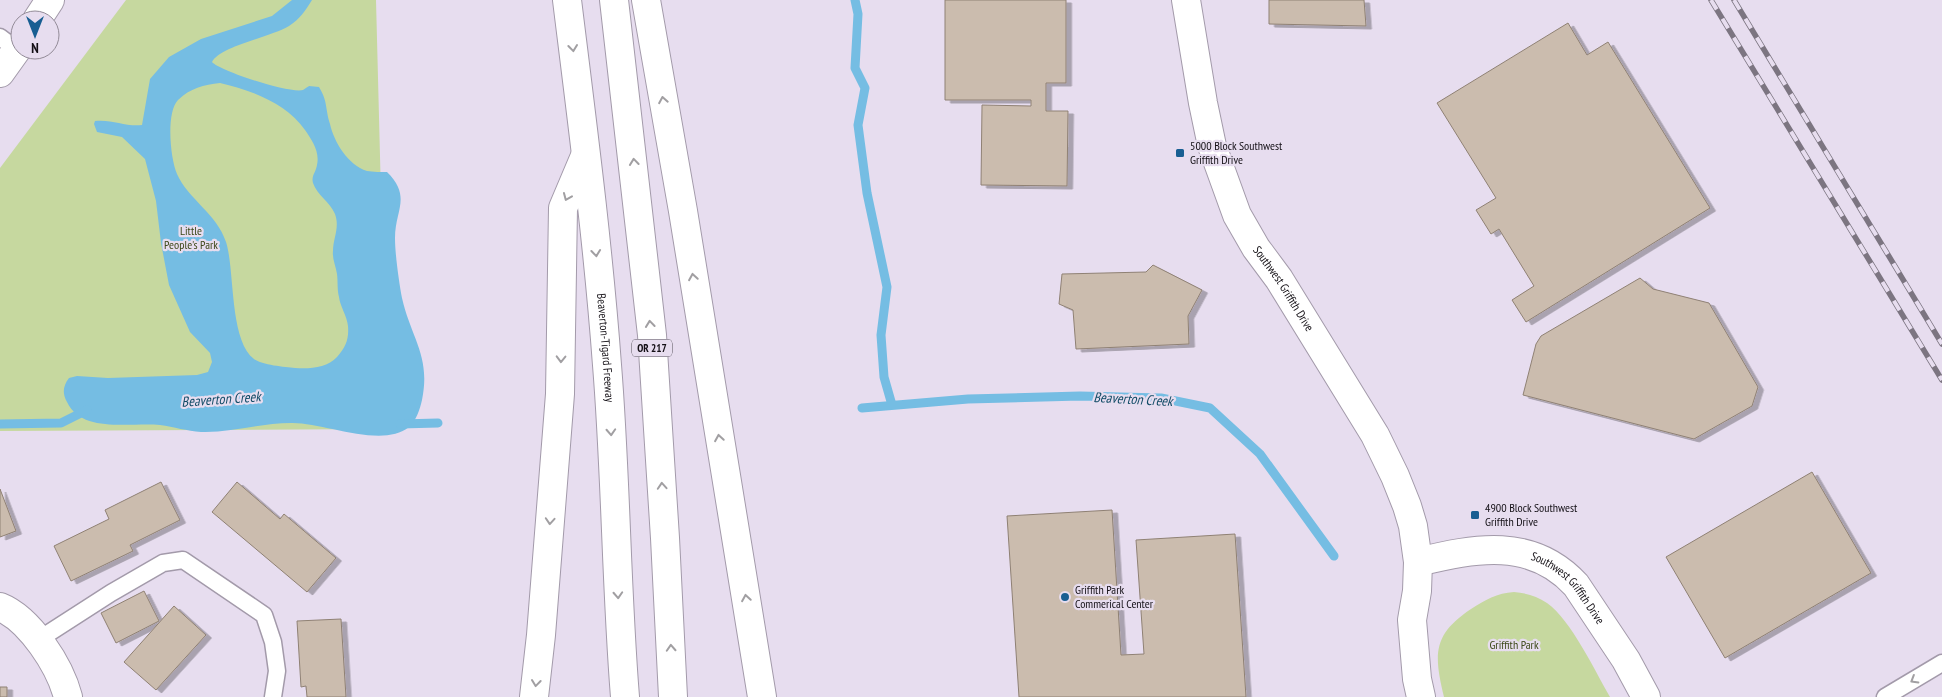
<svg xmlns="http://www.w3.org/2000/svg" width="1942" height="697" font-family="'PT Sans Narrow',sans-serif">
<defs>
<filter id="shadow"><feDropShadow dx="5.5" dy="3" stdDeviation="0" flood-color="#0004"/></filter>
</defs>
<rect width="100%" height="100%" fill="#e7ddef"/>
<path fill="#c6d89f" d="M 126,0 L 376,0 L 387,429 L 0,431 L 0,168 Z
M 1514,592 C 1526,593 1537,596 1547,603 C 1571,620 1595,671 1610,697 L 1444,697 C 1434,655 1432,635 1471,609 C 1485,600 1497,593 1514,592 Z"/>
<path fill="#75bde3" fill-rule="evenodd" d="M 292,0 L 312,0 C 305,11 300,19 289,26 C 271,37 220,46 212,62 C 220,71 290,94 303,90 C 303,90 309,86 309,86 L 319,87 C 328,102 325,108 330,124 C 334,142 348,165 367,171 C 373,172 381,172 387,172 C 412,197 395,210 395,238 C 395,254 399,282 402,298 C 411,338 431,356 422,400 C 420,409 416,421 409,427 C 382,449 323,422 291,423 C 261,423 231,433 201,432 C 187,431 174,427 160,425 C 131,422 82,434 67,402 C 62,393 63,386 69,378 L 77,376 L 108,378 L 197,375 L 208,372 L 212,362 L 210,353 L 190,332 L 169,285 L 161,243 L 156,201 L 145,159 L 122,137 L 97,132 L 94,124 L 95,121 C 112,119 126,127 142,125 L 150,79 L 169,57 L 201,39 L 272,16 ZM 220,83 C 251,90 286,103 305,130 C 312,140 320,152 317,165 C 316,172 311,176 313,183 C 317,195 330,202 335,214 C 340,228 333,238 333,251 C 332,259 336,266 337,274 C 338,281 337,289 339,297 C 340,306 347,316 348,326 C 349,339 346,347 337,357 C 327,368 310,369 295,368 C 285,367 262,365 254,359 C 229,340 235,270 226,242 C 217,214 188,199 177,174 C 170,158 166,112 178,100 C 190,88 204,85 220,83 Z"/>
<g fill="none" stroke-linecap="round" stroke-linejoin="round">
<path stroke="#75bde3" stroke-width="9" d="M 855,0 L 858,14 L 855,68 L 865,88 L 858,125 L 867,193 L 887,287 L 881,335 L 884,377 L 892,405
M 862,408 L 968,399 L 1080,396 L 1161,398 L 1210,408 L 1260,454 L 1334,556
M 0,424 L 61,423 L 87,410
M 400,424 L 438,423"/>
</g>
<path fill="#cbbcae" stroke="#8f8174" filter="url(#shadow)" d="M 945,0 L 1066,0 L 1066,83 L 1046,83 L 1046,111 L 1068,111 L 1067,186 L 981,185 L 982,105 L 1031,106 L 1031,100 L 945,100 Z
M 1269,0 L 1364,0 L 1366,26 L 1269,24 Z
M 1568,23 L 1587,55 L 1608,42 L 1710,208 L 1526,322 L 1512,300 L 1534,286 L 1499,229 L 1491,234 L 1476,210 L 1496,198 L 1437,103 Z
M 1153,265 L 1202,290 L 1188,316 L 1189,344 L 1076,349 L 1073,310 L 1059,304 L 1062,274 L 1146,272 Z
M 1640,278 L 1653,289 L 1709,303 L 1758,387 L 1752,406 L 1694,439 L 1523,395 L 1536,344 L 1541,336 Z
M 1812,472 L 1871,573 L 1725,658 L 1666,557 Z
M 161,482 L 180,520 L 130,545 L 133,551 L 71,581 L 54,546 L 109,519 L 105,510 Z
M 237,482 L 280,519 L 284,514 L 336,558 L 307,592 L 212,512 Z
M 0,489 L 16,531 L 0,537 Z
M 1112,510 L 1121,655 L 1144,654 L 1136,540 L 1235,534 L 1246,697 L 1019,697 L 1007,516 Z
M 144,591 L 159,621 L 116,643 L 101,613 Z
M 174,606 L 206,635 L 156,690 L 124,662 Z
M 341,619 L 346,697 L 307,697 L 306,686 L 301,687 L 297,621 Z
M 0,687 L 7,687 L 7,697 L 0,697 Z"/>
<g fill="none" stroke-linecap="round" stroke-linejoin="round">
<defs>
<path id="lane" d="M 0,37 L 17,50
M 38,640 L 111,593 L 163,563 L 183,560 L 264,615 L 273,642 L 277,671 L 273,697
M 1885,697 L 1942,663"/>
<path id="street" d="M 0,607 C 30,619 60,666 68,697"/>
<g id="secondary">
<path id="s1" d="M 1186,0 L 1203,103 L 1212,146 L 1237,215 L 1256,248 L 1279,279 L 1375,435 L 1395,476 L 1407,506 L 1413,526 L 1418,562 L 1417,591 L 1412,620 L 1417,679 L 1421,697"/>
<path d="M 37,20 L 50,0"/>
<path d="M 0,73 L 20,45"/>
<path id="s2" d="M 1418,562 C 1475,548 1532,537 1576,585 L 1626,660 L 1646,697"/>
</g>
<g id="highway">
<path id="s3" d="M 567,0 C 582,121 598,243 607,365 C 616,475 616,586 625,697"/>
<path d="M 614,0 L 652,335 L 665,538 L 673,697"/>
<path d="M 646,0 L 683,211 L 762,697"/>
<path d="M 534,697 L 541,635 L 560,394 L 563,208 L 585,156"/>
</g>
</defs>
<use href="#lane" stroke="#a39aaa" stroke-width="19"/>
<use href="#street" stroke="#a39aaa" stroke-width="30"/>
<use href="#secondary" stroke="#a39aaa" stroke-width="30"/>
<use href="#highway" stroke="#a39aaa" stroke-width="30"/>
<use href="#lane" stroke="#fff" stroke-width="16"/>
<use href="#street" stroke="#fff" stroke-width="28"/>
<use href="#secondary" stroke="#fff" stroke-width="28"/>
<use href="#highway" stroke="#fff" stroke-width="28"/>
<defs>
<path id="rail" d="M 1711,0 L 1942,380
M 1734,0 L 1942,344"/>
</defs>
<use href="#rail" stroke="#7c7581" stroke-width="5.5"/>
<use href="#rail" stroke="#e7ddef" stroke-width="4" stroke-dasharray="11" stroke-linecap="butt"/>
</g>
<defs><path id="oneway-chevron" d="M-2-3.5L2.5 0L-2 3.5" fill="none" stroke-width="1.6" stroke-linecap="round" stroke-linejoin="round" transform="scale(1.25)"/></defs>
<g stroke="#a19fa2">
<use href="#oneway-chevron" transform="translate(573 48) rotate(83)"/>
<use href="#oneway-chevron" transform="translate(663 100) rotate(-100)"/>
<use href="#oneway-chevron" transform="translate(634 162) rotate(-96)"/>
<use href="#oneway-chevron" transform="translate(567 197) rotate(113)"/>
<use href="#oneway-chevron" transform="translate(596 253) rotate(84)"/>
<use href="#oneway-chevron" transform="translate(693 277) rotate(-99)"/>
<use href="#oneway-chevron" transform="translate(650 324) rotate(-96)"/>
<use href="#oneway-chevron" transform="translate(561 359) rotate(91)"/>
<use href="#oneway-chevron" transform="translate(611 432) rotate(87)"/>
<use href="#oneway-chevron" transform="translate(719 438) rotate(-99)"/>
<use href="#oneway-chevron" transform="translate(662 486) rotate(-94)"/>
<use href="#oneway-chevron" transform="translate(550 521) rotate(94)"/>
<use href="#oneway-chevron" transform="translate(618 595) rotate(87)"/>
<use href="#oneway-chevron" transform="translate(746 598) rotate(-99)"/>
<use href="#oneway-chevron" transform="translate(671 648) rotate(-93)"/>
<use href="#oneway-chevron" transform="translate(1914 680) rotate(149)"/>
<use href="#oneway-chevron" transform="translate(536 683) rotate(97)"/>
</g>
<g fill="#185e92" stroke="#e7ddef" stroke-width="2">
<rect x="1175" y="148" width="10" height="10" rx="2.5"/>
<rect x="1470" y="510" width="10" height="10" rx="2.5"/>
<circle cx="1065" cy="597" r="5"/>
</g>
<g text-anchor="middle" stroke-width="4.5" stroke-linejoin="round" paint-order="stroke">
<rect fill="#e7ddef" stroke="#534e57" stroke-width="1" x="632" y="339.5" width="40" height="17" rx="4"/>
<g font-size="11" font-weight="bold" fill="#141016">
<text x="652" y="352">OR 217</text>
</g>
<g font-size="12" fill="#141016" stroke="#e7ddef" text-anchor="start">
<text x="1190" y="150">5000 Block Southwest<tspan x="1190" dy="14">Griffith Drive</tspan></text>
<text x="1485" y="512">4900 Block Southwest<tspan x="1485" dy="14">Griffith Drive</tspan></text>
<text x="1075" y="594">Griffith Park<tspan x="1075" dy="14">Commerical Center</tspan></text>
</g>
<g font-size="12" fill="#3c4818" stroke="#e7ddef">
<text x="191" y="235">Little<tspan x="191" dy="14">People's Park</tspan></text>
<text x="1514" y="649">Griffith Park</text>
</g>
<g font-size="12" fill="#141016" stroke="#e7ddef">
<text dy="4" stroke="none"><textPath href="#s1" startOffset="309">Southwest Griffith Drive</textPath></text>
<text dy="4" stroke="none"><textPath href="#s3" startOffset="350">Beaverton-Tigard Freeway</textPath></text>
<text dy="4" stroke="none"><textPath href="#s2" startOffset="165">Southwest Griffith Drive</textPath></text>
</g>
<g font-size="14" font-style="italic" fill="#114b66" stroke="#e7ddef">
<text transform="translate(221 399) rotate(-4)" y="5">Beaverton Creek</text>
<text transform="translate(1133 399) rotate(3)" y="5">Beaverton Creek</text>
</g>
</g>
<g transform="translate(35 35) rotate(180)"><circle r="24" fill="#e7ddef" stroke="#938b98"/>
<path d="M0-4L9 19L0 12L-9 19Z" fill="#185e92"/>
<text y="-8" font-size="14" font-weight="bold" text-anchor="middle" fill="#141016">N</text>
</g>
</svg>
